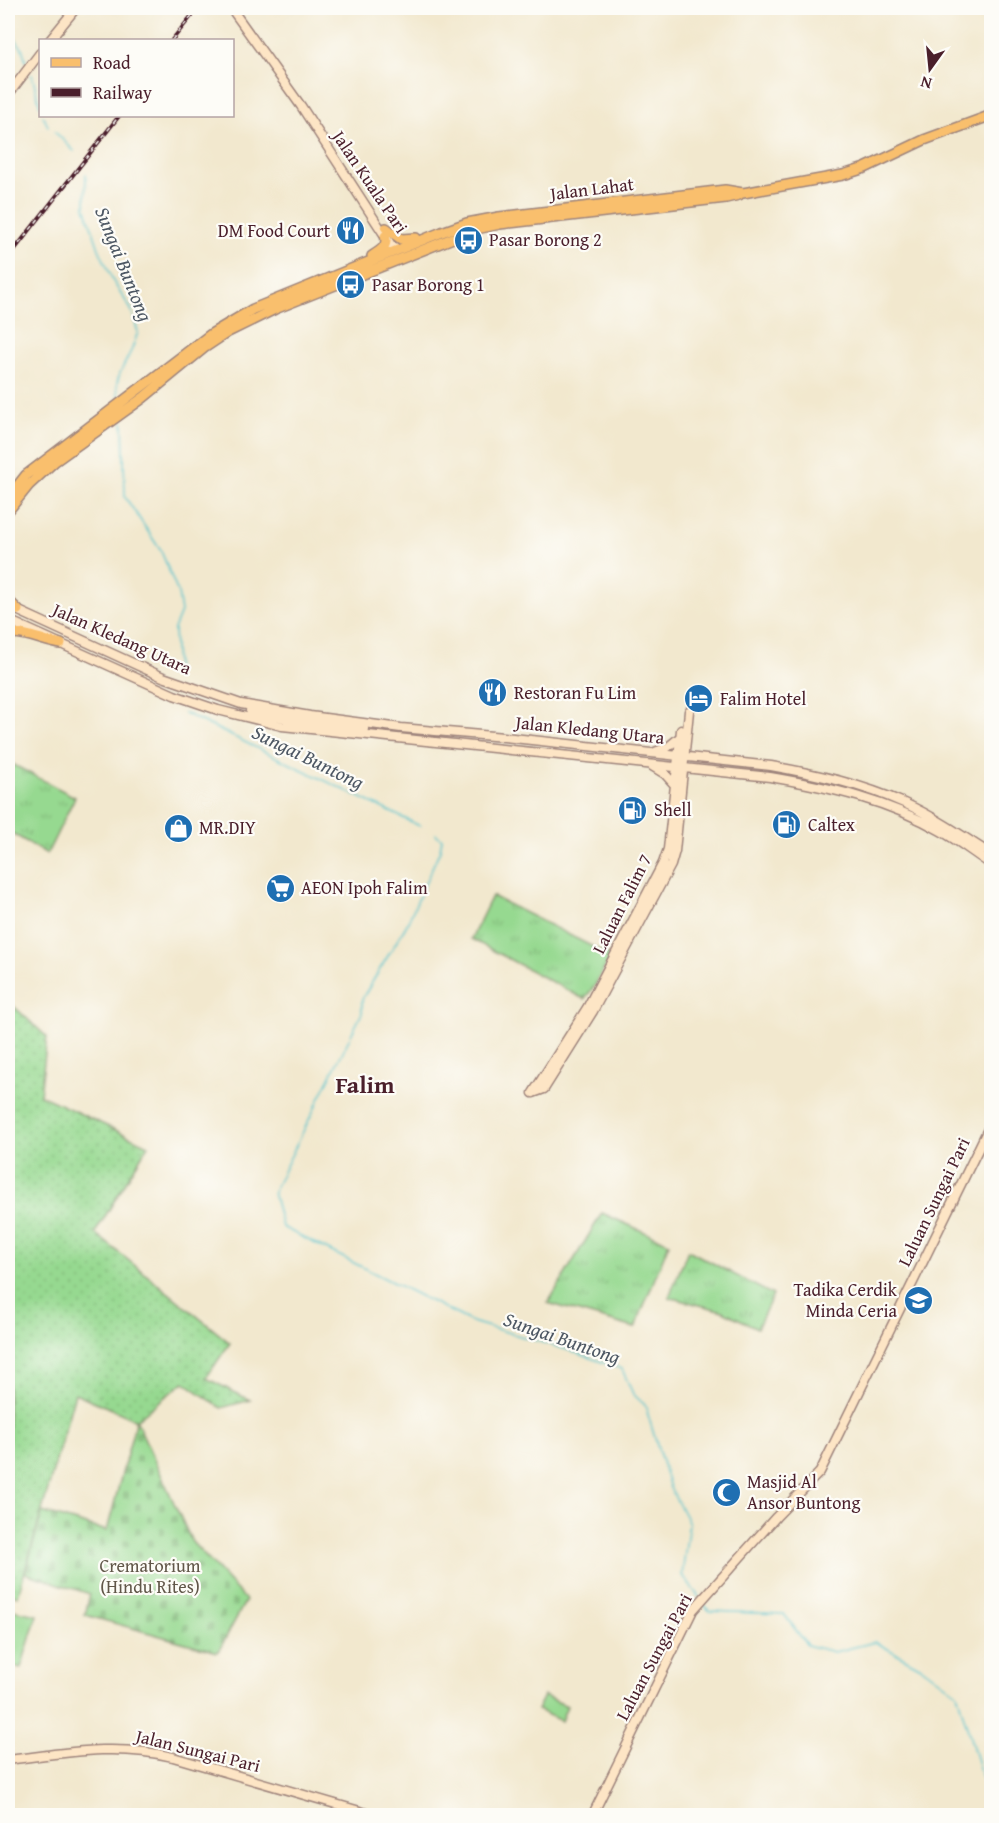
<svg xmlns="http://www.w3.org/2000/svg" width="999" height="1823" font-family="'Gentium Book Plus',serif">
<defs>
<pattern id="grass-dots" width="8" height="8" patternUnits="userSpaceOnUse" patternTransform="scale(1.5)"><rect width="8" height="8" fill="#96d990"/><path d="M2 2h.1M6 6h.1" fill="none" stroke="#83ba7c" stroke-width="1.8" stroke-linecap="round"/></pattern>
<pattern id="cemetery-stones" width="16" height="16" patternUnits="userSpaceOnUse" patternTransform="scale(1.5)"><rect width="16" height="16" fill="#96d990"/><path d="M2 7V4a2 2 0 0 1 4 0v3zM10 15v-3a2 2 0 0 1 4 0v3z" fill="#83ba7c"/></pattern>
<pattern id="park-tufts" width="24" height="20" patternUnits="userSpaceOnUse" patternTransform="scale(1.5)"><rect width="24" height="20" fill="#96d990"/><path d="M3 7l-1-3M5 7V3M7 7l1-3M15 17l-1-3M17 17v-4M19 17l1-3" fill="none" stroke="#83ba7c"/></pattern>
</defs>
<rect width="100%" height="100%" fill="#fdfcf7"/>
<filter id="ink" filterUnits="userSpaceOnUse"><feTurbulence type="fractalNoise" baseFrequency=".0167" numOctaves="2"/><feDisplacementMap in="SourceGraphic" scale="12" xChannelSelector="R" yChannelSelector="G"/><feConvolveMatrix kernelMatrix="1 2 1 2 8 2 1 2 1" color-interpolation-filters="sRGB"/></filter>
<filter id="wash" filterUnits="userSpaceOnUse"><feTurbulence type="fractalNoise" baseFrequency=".008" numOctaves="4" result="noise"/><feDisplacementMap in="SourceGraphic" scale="24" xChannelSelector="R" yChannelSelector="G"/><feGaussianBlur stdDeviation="1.35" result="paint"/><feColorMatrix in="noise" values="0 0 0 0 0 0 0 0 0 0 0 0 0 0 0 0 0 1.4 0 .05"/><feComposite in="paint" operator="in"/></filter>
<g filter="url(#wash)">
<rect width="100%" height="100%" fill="#f2e8ce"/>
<path fill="url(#grass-dots)" stroke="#707c5e" stroke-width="1.5" d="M 8,1001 L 47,1037 L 40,1095 L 148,1145 L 95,1233 L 230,1343 L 206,1378 L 250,1400 L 221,1408 L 184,1382 L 136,1420 L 75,1393 L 18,1596 L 8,1593 Z"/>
<path fill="url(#cemetery-stones)" stroke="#707c5e" stroke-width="1.5" d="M 136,1420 L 192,1542 L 246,1600 L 218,1652 L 85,1615 L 90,1594 L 25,1573 L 42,1512 L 107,1531 Z"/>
<path fill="url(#park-tufts)" stroke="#707c5e" stroke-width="1.5" d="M 12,764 L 75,797 L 47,854 L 8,831 L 8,772 Z
M 492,896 L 611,956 L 594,987 L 584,999 L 471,939 Z
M 602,1213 L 669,1243 L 635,1328 L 548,1303 Z
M 688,1250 L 773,1295 L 757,1328 L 723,1311 L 669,1297 Z"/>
<path fill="#96d990" stroke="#707c5e" stroke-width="1.5" d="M 8,1609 L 37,1615 L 21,1668 L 8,1665 Z
M 544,1696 L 567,1706 L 561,1721 L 537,1710 Z"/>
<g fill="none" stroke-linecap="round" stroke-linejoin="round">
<path stroke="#56c3cd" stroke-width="1.5" d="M 8,29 L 22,48 L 26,61
M 32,75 L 40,106
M 43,116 L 48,126
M 55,132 L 74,151
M 86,174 L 85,207 L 99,249 L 114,283 L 131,309 L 138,332 L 132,349 L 120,373 L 117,383 L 118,397
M 123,422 L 125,497 L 161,551 L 178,593 L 181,612 L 174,629 L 176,667
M 184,713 L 420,826
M 436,834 L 442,839 L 440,850 L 406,926 L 362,999 L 362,1013 L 273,1192 L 282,1227 L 472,1322 L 568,1350 L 622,1369 L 633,1394 L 645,1405 L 670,1488 L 689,1523 L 682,1575 L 699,1597
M 704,1604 L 709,1611 L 784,1614 L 807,1645 L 834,1652 L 875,1642 L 923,1668 L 957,1693 L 986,1792 L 981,1816"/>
</g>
</g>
<g filter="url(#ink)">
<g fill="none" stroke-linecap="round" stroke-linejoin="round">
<defs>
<path id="secondary" d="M 231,8 L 301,106 L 391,245 L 397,250
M 50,40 L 76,8
M 8,95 L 40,53
M 8,606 L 163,677 L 241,704 L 310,716 L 401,728 L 504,737 L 771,766 C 816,774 861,784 904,803 C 935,817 963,836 992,855
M 8,620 L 174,695 L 218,710 L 282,726 L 770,777 C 829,787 889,801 941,831 C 959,841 975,854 992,865
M 250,710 L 310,724 L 364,729
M 655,752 L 668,747 L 680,737
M 652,766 L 665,774 L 674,784
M 533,1093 L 544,1089 L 593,1011 L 671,865 L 675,851 L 689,711
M 533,1093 L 587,1008 L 663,863 L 668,849 L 681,730
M 8,1760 C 66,1753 115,1743 173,1757 L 377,1816
M 592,1816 L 693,1610 L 776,1517 L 820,1472 L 992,1121"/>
<path id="primary" d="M 386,228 L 401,239 L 416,238
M 467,231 L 500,224 L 726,198 L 739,195
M 372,256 C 380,251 389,246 385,236
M 8,498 L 26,475 L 211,334 L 253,309 L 442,232 L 467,223 L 499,217 L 725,190 L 743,193 L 843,175 L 865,168 L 924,140 L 992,115
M 8,511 L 29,485 L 55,461 L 143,398 L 204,348 L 228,332 L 275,309 L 473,230
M 8,600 L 18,610
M 8,634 C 21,630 45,642 61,644"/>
</defs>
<use href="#secondary" stroke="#9e847c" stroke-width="11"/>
<use href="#primary" stroke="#9e847c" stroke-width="12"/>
<use href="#secondary" stroke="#fde5c5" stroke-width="8"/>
<use href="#primary" stroke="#f9bf6d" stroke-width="9"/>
<defs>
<path id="rail" d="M 172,40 L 198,8
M 8,258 L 119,116"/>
</defs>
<use href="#rail" stroke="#4a1f2b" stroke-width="4"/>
<use href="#rail" stroke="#fdfcf7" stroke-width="1.5" stroke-dasharray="4.5" stroke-linecap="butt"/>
</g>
</g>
<defs>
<symbol id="restaurant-disc" viewBox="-11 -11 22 22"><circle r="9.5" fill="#1f6fb2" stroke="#fdfcf7"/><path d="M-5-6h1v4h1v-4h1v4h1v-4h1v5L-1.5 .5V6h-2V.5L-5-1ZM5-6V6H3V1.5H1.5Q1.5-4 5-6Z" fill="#fff"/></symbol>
<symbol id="bus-disc" viewBox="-11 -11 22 22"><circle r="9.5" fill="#1f6fb2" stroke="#fdfcf7"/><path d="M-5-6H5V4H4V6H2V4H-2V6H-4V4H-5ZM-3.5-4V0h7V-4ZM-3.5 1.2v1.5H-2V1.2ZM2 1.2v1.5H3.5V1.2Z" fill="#fff"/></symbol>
<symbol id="hotel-disc" viewBox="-11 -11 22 22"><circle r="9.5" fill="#1f6fb2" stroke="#fdfcf7"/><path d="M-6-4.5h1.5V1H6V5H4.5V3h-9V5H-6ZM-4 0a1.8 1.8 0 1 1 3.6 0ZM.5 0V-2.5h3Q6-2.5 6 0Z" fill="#fff"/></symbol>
<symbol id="fuel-disc" viewBox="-11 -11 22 22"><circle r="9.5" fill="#1f6fb2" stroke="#fdfcf7"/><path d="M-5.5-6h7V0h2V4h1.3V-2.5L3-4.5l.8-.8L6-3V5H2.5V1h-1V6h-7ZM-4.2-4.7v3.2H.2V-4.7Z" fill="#fff"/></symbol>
<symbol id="shop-disc" viewBox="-11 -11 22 22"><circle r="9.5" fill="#1f6fb2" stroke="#fdfcf7"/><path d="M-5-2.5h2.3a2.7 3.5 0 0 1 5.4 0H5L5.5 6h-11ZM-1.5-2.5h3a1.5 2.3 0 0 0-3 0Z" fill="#fff"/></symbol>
<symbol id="supermarket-disc" viewBox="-11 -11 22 22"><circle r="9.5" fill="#1f6fb2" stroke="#fdfcf7"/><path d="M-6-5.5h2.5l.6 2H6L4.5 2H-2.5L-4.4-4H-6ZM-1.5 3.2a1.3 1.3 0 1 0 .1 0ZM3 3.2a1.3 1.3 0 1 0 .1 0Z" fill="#fff"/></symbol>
<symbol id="school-disc" viewBox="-11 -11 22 22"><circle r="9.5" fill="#1f6fb2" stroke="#fdfcf7"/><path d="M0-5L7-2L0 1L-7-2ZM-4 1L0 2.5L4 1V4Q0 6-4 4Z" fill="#fff"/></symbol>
<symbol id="mosque-disc" viewBox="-11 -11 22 22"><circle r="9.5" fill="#1f6fb2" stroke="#fdfcf7"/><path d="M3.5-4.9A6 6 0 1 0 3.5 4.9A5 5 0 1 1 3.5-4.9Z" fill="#fff"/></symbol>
</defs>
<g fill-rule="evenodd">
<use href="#restaurant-disc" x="334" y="214" width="33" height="33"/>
<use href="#bus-disc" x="452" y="224" width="33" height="33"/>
<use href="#bus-disc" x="334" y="268" width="33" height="33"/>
<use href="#restaurant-disc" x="476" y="676" width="33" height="33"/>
<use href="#hotel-disc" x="682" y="682" width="33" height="33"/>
<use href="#fuel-disc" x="616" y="794" width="33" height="33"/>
<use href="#fuel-disc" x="770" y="808" width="33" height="33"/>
<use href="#shop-disc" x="162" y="812" width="33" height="33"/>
<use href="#supermarket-disc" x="264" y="872" width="33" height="33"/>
<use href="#school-disc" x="902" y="1284" width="33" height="33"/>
<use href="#mosque-disc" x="710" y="1476" width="33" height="33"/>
</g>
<g text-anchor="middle" stroke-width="4.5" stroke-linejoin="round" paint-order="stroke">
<g font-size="18" fill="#4a1f2b" stroke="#fdfcf7">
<text transform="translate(370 182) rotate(56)" y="6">Jalan Kuala Pari</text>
<text transform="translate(592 189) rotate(-7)" y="6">Jalan Lahat</text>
<text transform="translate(122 639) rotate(24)" y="6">Jalan Kledang Utara</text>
<text transform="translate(590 730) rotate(6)" y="6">Jalan Kledang Utara</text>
<text transform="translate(622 904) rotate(-63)" y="6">Laluan Falim 7</text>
<text transform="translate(934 1202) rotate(-64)" y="6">Laluan Sungai Pari</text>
<text transform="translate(654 1657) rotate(-62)" y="6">Laluan Sungai Pari</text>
<text transform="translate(198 1751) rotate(14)" y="6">Jalan Sungai Pari</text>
</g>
<g font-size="18" fill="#4a1f2b" stroke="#fdfcf7" text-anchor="start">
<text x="330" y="237" text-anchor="end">DM Food Court</text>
<text x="489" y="246">Pasar Borong 2</text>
<text x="372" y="291">Pasar Borong 1</text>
<text x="514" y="699">Restoran Fu Lim</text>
<text x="720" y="705">Falim Hotel</text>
<text x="654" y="816">Shell</text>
<text x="808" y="831">Caltex</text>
<text x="199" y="834">MR.DIY</text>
<text x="301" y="894">AEON Ipoh Falim</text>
<text x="897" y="1296" text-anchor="end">Tadika Cerdik<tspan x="897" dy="21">Minda Ceria</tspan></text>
<text x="747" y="1488">Masjid Al<tspan x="747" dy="21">Ansor Buntong</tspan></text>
</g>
<g font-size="18" fill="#615749" stroke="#fdfcf7">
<text x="150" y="1572">Crematorium<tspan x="150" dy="21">(Hindu Rites)</tspan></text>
</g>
<g font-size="20" font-style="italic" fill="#4e5864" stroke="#fdfcf7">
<text transform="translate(124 264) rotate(68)" y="7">Sungai Buntong</text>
<text transform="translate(308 757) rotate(26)" y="7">Sungai Buntong</text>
<text transform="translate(562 1338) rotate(19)" y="7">Sungai Buntong</text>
</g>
<g font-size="24" font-weight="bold" fill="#4a1f2b" stroke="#fdfcf7">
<text x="365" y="1093">Falim</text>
</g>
</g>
<rect width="999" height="1823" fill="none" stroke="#fdfcf7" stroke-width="30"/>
<rect x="39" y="39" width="195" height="78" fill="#fdfcf7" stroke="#b5a4a5" stroke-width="1.5"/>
<rect x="51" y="58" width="30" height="9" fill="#f9bf6d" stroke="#b5a4a5" stroke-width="1.5"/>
<text x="93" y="69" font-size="18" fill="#4a1f2b">Road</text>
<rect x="51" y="88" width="30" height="9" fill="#4a1f2b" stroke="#b5a4a5" stroke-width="1.5"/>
<text x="93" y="99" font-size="18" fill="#4a1f2b">Railway</text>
<g transform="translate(930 69) rotate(195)" stroke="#fdfcf7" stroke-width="4.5" paint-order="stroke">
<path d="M0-4.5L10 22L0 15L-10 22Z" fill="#4a1f2b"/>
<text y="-9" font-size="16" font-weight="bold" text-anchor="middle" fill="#4a1f2b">N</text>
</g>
</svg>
